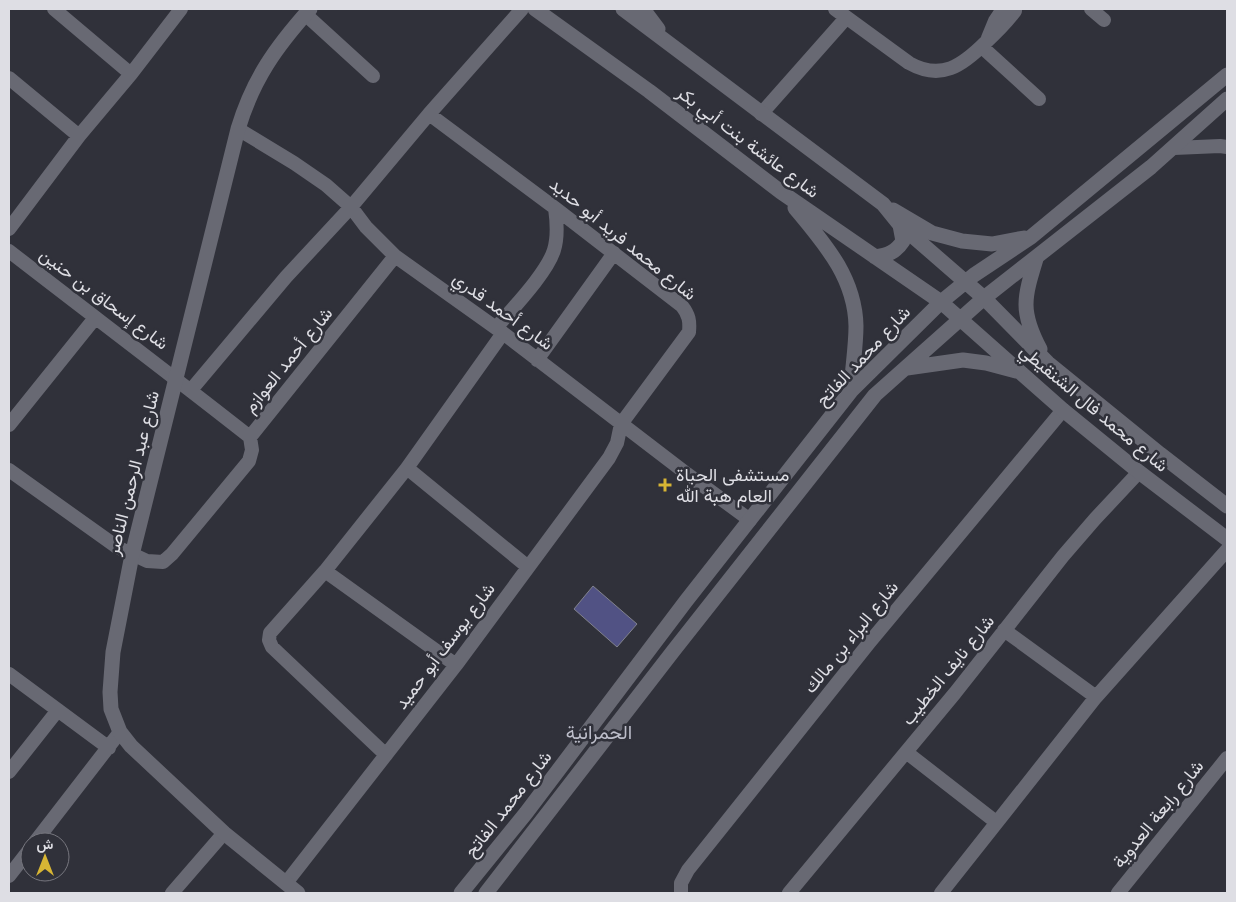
<svg xmlns="http://www.w3.org/2000/svg" width="1236" height="902" font-family="Helvetica,Vazirmatn,sans-serif">
<rect width="100%" height="100%" fill="#30313a"/>
<path fill="#515284" stroke="#81828d" d="M 593,586 L 637,624 L 617,647 L 574,609 Z"/>
<g fill="none" stroke-linecap="round" stroke-linejoin="round">
<path stroke="#686973" stroke-width="14" d="M 54,9 L 131,74
M 835,9 L 909,63 C 941,81 962,66 986,42 C 998,31 1005,24 1015,11
M 1091,9 L 1104,20
M 305,14 L 373,76
M 988,38 L 995,21 L 1003,9
M 982,47 L 1039,99
M 9,78 L 79,136
M 761,114 L 846,18
M 238,129 L 294,163 L 326,185 L 351,207 L 366,227 L 395,256 L 503,333 L 687,474 L 750,520
M 1174,148 L 1220,146 L 1227,147
M 9,229 L 79,136 L 131,74 L 181,9
M 9,251 C 89,313 170,374 250,437 L 395,256
M 496,328 C 512,309 547,273 554,250 C 558,237 557,222 555,208
M 537,360 L 614,253
M 191,390 L 286,277 L 351,207 L 429,114 L 522,9
M 9,425 L 95,318
M 407,468 L 528,567
M 9,470 L 117,547 L 147,561 L 163,562 L 172,554 L 249,461 L 252,450 L 250,437
M 325,571 L 456,665
M 1004,630 L 1096,697
M 9,674 L 109,748
M 906,752 L 996,822
M 386,755 L 272,647 L 269,640 L 270,633 L 325,571 L 407,468 L 503,333
M 9,772 L 58,710
M 35,842 L 120,732
M 9,876 L 30,849
M 286,883 L 456,665 L 609,458 L 617,443 L 621,424 L 689,332 C 690,321 689,315 682,306 L 555,208 L 429,114
M 172,893 L 224,833
M 681,893 L 681,883 L 688,870 L 869,643 L 1063,410
M 789,893 L 955,693 L 1063,556 L 1095,519 L 1139,472
M 941,893 L 1096,697 L 1227,550
M 1118,893 L 1227,758"/>
<path stroke="#686973" stroke-width="15" d="M 535,9 L 649,91 L 781,192 L 941,302 L 1063,410 L 1139,472 L 1227,539
M 623,9 L 883,204 L 900,225 L 984,298 L 1048,363 L 1160,454 L 1227,506
M 643,9 L 658,29
M 795,208 C 824,243 855,277 856,326 C 856,347 852,370 851,391
M 893,210 L 932,233 L 962,241 L 992,244 L 1024,238
M 875,257 C 888,255 896,252 903,241 L 900,225
M 1036,259 C 1024,298 1020,311 1040,349
M 907,368 L 963,360 L 986,363 L 1016,371
M 298,893 L 224,833 L 131,746 L 120,732 L 111,709 L 110,692 L 113,652 L 132,555 L 238,129 C 253,79 276,47 310,9
M 461,893 L 526,813 L 686,601 L 851,391 L 941,302 L 974,275 L 1031,237 L 1227,75
M 486,893 L 674,650 L 875,395 L 984,298 L 1151,167 L 1227,99"/>
</g>
<path fill="#d7b534" stroke="#30313a" stroke-width="2" d="M662.5 477.5h5v5h5v5h-5v5h-5v-5h-5v-5h5z"/>
<g text-anchor="middle" stroke-width="5" stroke-linejoin="round" paint-order="stroke">
<g font-size="18" fill="#dedee4" stroke="#30313a">
<text transform="translate(748 142) rotate(37)" y="6">شارع عائشة بنت أبي بكر</text>
<text transform="translate(623 239) rotate(39)" y="6">شارع محمد فريد أبو حديد</text>
<text transform="translate(104 299) rotate(37)" y="6">شارع إسحاق بن حنين</text>
<text transform="translate(503 311) rotate(36)" y="6">شارع أحمد قدري</text>
<text transform="translate(863 356) rotate(-47)" y="6">شارع محمد الفاتح</text>
<text transform="translate(288 360) rotate(-51)" y="6">شارع أحمد العوازم</text>
<text transform="translate(1094 408) rotate(40)" y="6">شارع محمد فال الشنقيطي</text>
<text transform="translate(133 473) rotate(-76)" y="6">شارع عبد الرحمن الناصر</text>
<text transform="translate(851 637) rotate(-51)" y="6">شارع البراء بن مالك</text>
<text transform="translate(445 646) rotate(-53)" y="6">شارع يوسف أبو حميد</text>
<text transform="translate(948 670) rotate(-51)" y="6">شارع نايف الخطيب</text>
<text transform="translate(508 804) rotate(-52)" y="6">شارع محمد الفاتح</text>
<text transform="translate(1158 814) rotate(-51)" y="6">شارع رابعة العدوية</text>
</g>
<g font-size="18" fill="#dedee4" stroke="#30313a" text-anchor="start">
<text x="676" y="481">مستشفى الحياة<tspan x="676" dy="21">العام هبة الله</tspan></text>
</g>
<g font-size="19" fill="#bdbeca" stroke="#30313a">
<text x="599" y="739">الحمرانية</text>
</g>
</g>
<rect width="1236" height="902" fill="none" stroke="#dedee4" stroke-width="20"/>
<g transform="translate(45 857)"><circle r="24" fill="#30313a" stroke="#76767e"/>
<path d="M0-4L9 19L0 12L-9 19Z" fill="#d7b534"/>
<text y="-8" font-size="14" font-weight="bold" text-anchor="middle" fill="#dedee4">ش</text>
</g>
</svg>
